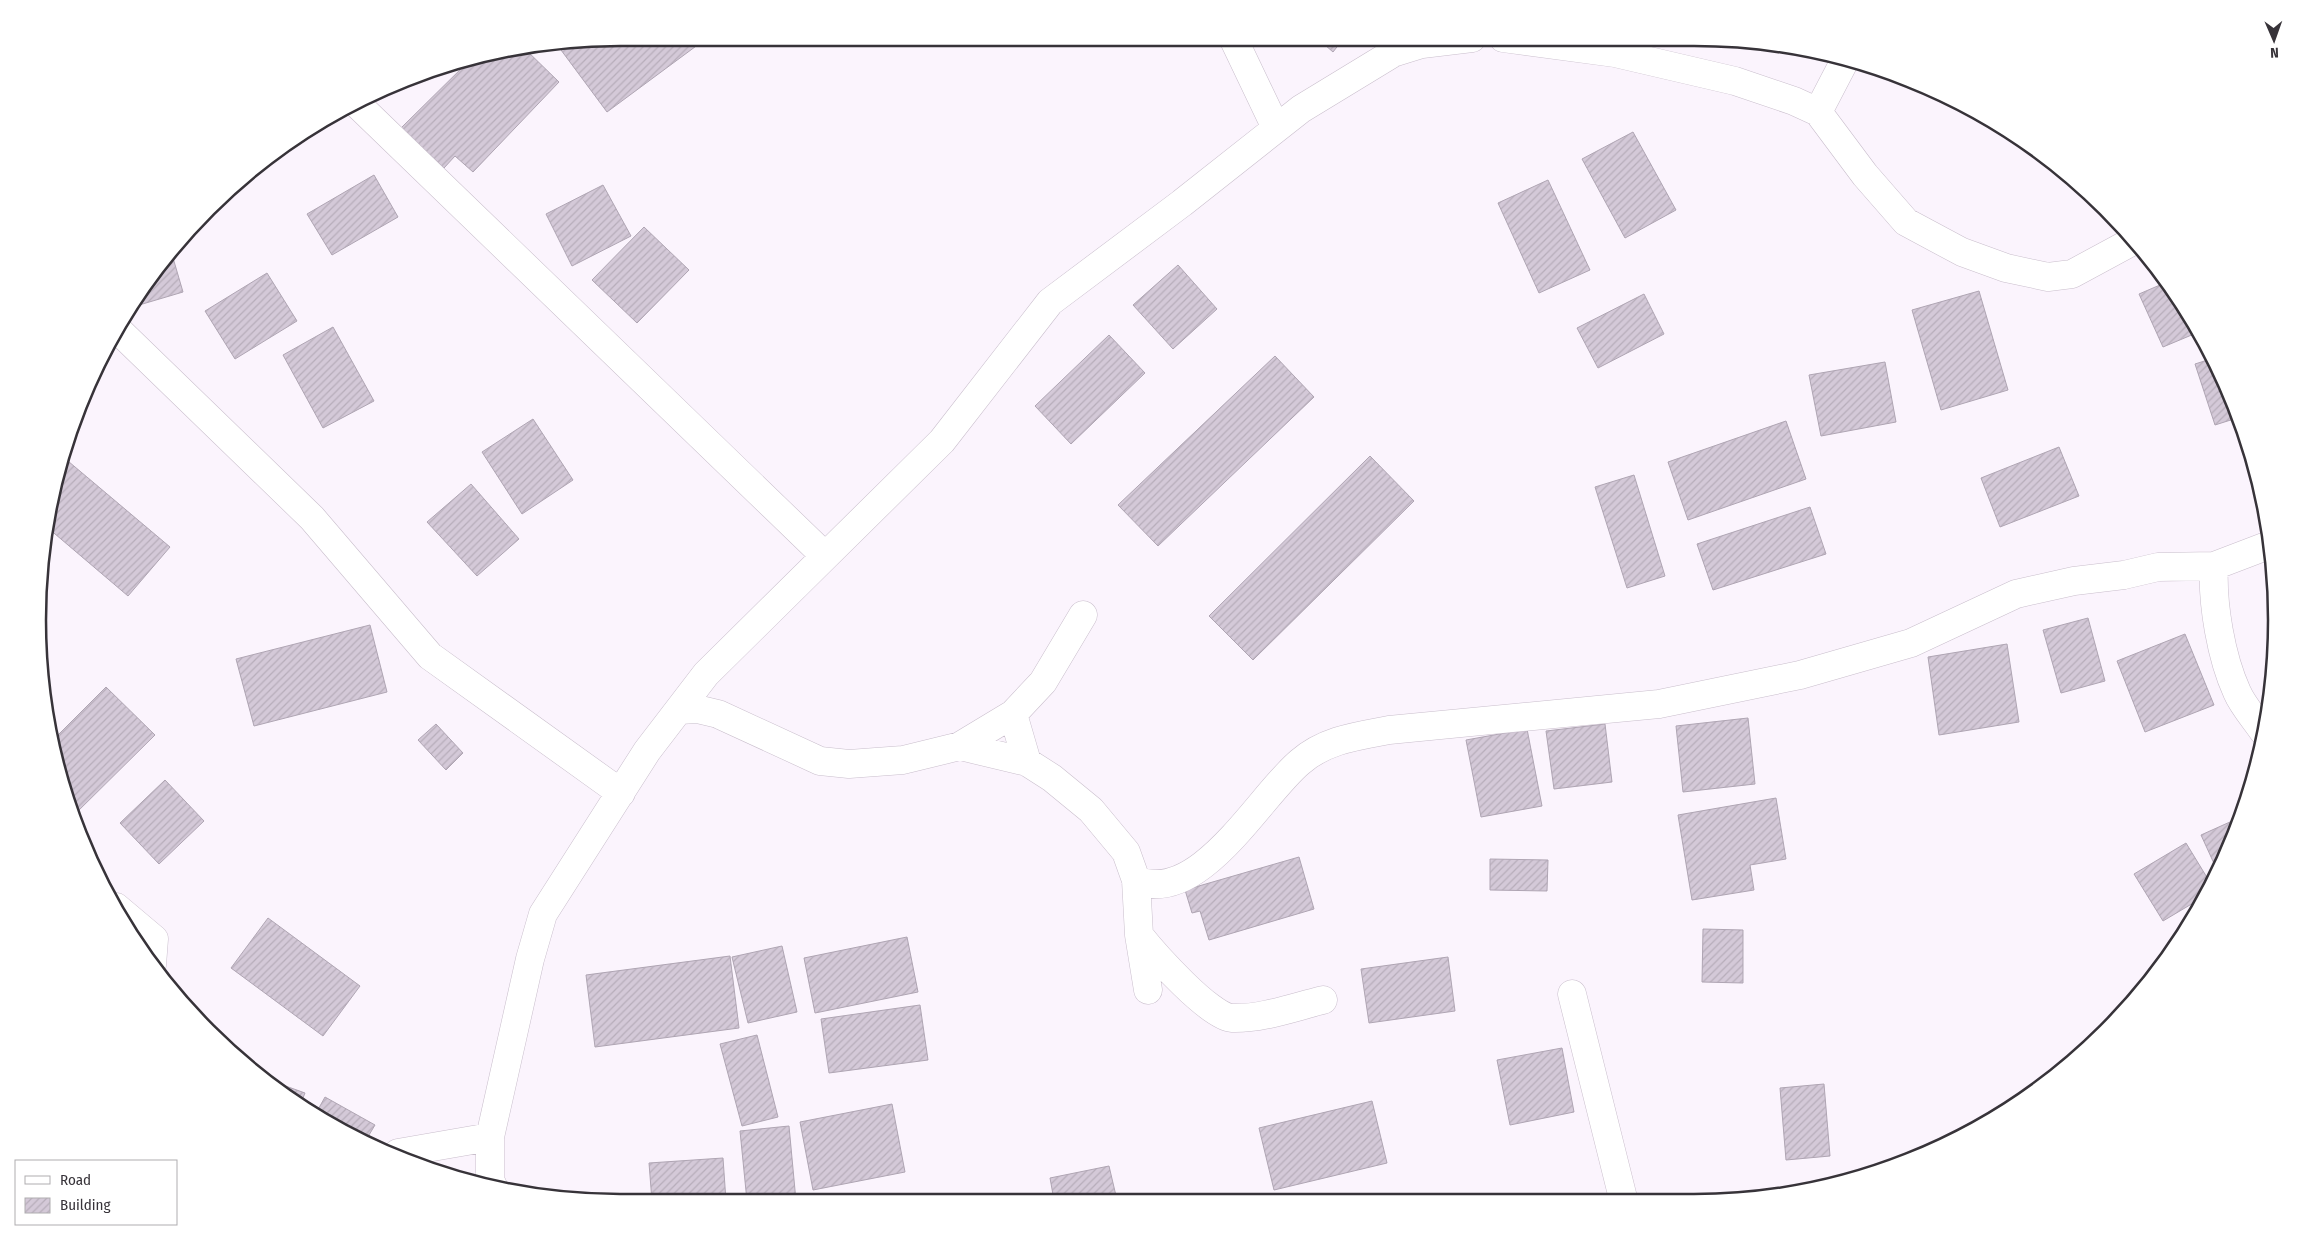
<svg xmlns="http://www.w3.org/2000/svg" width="2314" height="1240" font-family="'Fira Sans Condensed',sans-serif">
<defs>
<pattern id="building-hatch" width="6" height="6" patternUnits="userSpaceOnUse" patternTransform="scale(1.25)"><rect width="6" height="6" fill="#d4c9d8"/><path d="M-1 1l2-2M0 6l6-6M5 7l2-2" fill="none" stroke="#b7adba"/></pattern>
</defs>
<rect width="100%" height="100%" fill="#fbf4fd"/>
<path fill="url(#building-hatch)" stroke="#afa5b3" d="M 620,37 L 706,38 L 707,38 L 607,112 L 561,50 L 570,42 Z
M 1317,38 L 1344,38 L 1333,52 Z
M 523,47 L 559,82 L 473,172 L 455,156 L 444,168 L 401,128 L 472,58 L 507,49 Z
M 1633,132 L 1676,210 L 1625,238 L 1582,159 Z
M 374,175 L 398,217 L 332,255 L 307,214 Z
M 1548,180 L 1590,270 L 1539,293 L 1498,203 Z
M 603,185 L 631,236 L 572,266 L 546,214 Z
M 644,227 L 689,270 L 637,323 L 592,280 Z
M 171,251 L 183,292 L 129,308 L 136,297 Z
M 1178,265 L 1217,309 L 1173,349 L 1133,305 Z
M 267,273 L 297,321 L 235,359 L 205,311 Z
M 2167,282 L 2181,306 L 2194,334 L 2163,347 L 2139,294 Z
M 1979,291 L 2008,390 L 1941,410 L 1912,310 Z
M 1644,294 L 1664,334 L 1598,368 L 1577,328 Z
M 333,327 L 374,401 L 323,428 L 283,355 Z
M 1109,335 L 1145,373 L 1071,444 L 1035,406 Z
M 1275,356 L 1314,397 L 1158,546 L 1118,505 Z
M 2214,358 L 2237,418 L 2215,425 L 2195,364 Z
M 1885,362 L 1896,422 L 1821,436 L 1809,375 Z
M 533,419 L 573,480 L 522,514 L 482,452 Z
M 1786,421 L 1806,479 L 1688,520 L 1668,462 Z
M 2059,447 L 2079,496 L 2000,527 L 1981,478 Z
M 62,456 L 170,547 L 128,596 L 48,528 L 57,470 Z
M 1370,456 L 1414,501 L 1253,660 L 1209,616 Z
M 1634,475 L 1665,576 L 1627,588 L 1595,487 Z
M 471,484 L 519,539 L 477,576 L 427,522 Z
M 1810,507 L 1826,554 L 1713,590 L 1697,544 Z
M 2088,618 L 2105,681 L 2061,693 L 2043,630 Z
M 370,625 L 387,692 L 254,726 L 236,659 Z
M 2185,634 L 2214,705 L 2145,732 L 2117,661 Z
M 2007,644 L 2019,722 L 1939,735 L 1928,657 Z
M 106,687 L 155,735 L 73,816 L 57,770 L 52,741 Z
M 1748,718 L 1755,784 L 1683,792 L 1676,726 Z
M 436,724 L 463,753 L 446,770 L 418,740 Z
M 1605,724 L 1612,782 L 1554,789 L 1546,731 Z
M 1527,729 L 1542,806 L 1481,817 L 1466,740 Z
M 165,780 L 204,821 L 159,864 L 120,823 Z
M 1776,798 L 1786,859 L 1750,865 L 1754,890 L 1692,900 L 1678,815 Z
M 2241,817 L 2217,870 L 2201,835 Z
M 2186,843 L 2211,884 L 2205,896 L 2163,921 L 2134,874 Z
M 1299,857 L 1314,909 L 1209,940 L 1200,911 L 1192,913 L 1185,890 Z
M 1490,859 L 1548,860 L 1547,891 L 1490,890 Z
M 268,918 L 360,986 L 323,1036 L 231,968 Z
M 1703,929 L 1743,930 L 1743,983 L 1702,982 Z
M 907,937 L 918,992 L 815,1013 L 804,958 Z
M 782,946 L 797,1012 L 748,1023 L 732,957 Z
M 730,956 L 739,1028 L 595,1047 L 586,975 Z
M 1448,957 L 1455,1011 L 1369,1023 L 1361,969 Z
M 920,1005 L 928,1060 L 829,1073 L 821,1019 Z
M 757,1035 L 778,1117 L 742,1126 L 720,1044 Z
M 1562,1048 L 1574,1112 L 1510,1125 L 1497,1060 Z
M 258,1076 L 305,1093 L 300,1105 L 265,1082 Z
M 1824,1084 L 1830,1156 L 1786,1160 L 1780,1088 Z
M 325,1097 L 375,1125 L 366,1140 L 329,1125 L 315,1115 Z
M 1372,1101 L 1387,1163 L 1274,1190 L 1259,1128 Z
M 892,1104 L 905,1172 L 813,1190 L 800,1122 Z
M 789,1126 L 796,1201 L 747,1201 L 740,1131 Z
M 723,1158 L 726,1201 L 652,1201 L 649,1163 Z
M 1109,1166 L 1117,1200 L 1054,1200 L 1050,1178 Z"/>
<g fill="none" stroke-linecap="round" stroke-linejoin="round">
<defs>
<path id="minor" d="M 1233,38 L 1276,128
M 1503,38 L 1615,53 L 1735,81 L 1794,101 L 1818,112 L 1865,175 L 1906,222 L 1962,252 L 2006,268 L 2048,277 L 2072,274 L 2133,241
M 356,103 L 825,556
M 1818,112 L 1843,64 L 1843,57
M 118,330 L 312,518 L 430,656 L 621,793
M 2214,566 C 2212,604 2221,657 2237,692 C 2243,706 2255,719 2263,731
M 679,710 L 697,709 L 718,714 L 820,761 L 849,764 L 903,760 L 960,746 L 1013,714 L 1043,682 L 1083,615
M 1013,714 L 1027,762
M 960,746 L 1027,762 L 1052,778 L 1091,810 L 1126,852 L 1136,880 L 1139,935 L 1148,990
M 1136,880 C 1199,907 1260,795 1300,762 C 1325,740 1357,736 1389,730 L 1659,704 L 1800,675 L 1911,643 L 2016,594 L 2074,581 L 2124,575 L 2158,567 L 2214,566 L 2269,545
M 116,907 L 154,939 L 152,965
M 1139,935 C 1154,954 1210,1017 1232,1018 C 1262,1019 1294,1007 1323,1000
M 1572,994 L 1623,1198
M 398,1153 L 490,1137
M 493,1186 L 490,1180 L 490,1137 L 530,959 L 543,914 L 647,751 L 706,674 L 942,441 L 1050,302 L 1182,203 L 1301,109 L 1393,53 L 1422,44 L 1472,38"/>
</defs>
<use href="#minor" stroke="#c9becc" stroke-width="29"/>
<use href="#minor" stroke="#fff" stroke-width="28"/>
</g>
<path d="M0 0H2314V1240H0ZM620 46H1694A574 574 0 0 1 2268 620V620A574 574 0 0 1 1694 1194H620A574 574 0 0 1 46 620V620A574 574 0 0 1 620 46Z" fill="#fff" fill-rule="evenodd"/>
<path fill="none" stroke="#373339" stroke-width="2.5" d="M620 46H1694A574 574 0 0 1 2268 620V620A574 574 0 0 1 1694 1194H620A574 574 0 0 1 46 620V620A574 574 0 0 1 620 46Z"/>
<rect x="15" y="1160" width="162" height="65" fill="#ffffff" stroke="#afadb0"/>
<rect x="25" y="1176" width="25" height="8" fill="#ffffff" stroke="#afadb0"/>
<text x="60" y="1185" font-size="15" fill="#373339">Road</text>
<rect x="25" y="1198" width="25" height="15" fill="url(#building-hatch)" stroke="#afadb0"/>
<text x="60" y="1210" font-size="15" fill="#373339">Building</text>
<g transform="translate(2274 40) rotate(178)" stroke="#ffffff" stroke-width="4" paint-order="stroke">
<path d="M0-4L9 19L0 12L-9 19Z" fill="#373339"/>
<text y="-8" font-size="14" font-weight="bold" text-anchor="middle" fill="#373339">N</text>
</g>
</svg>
